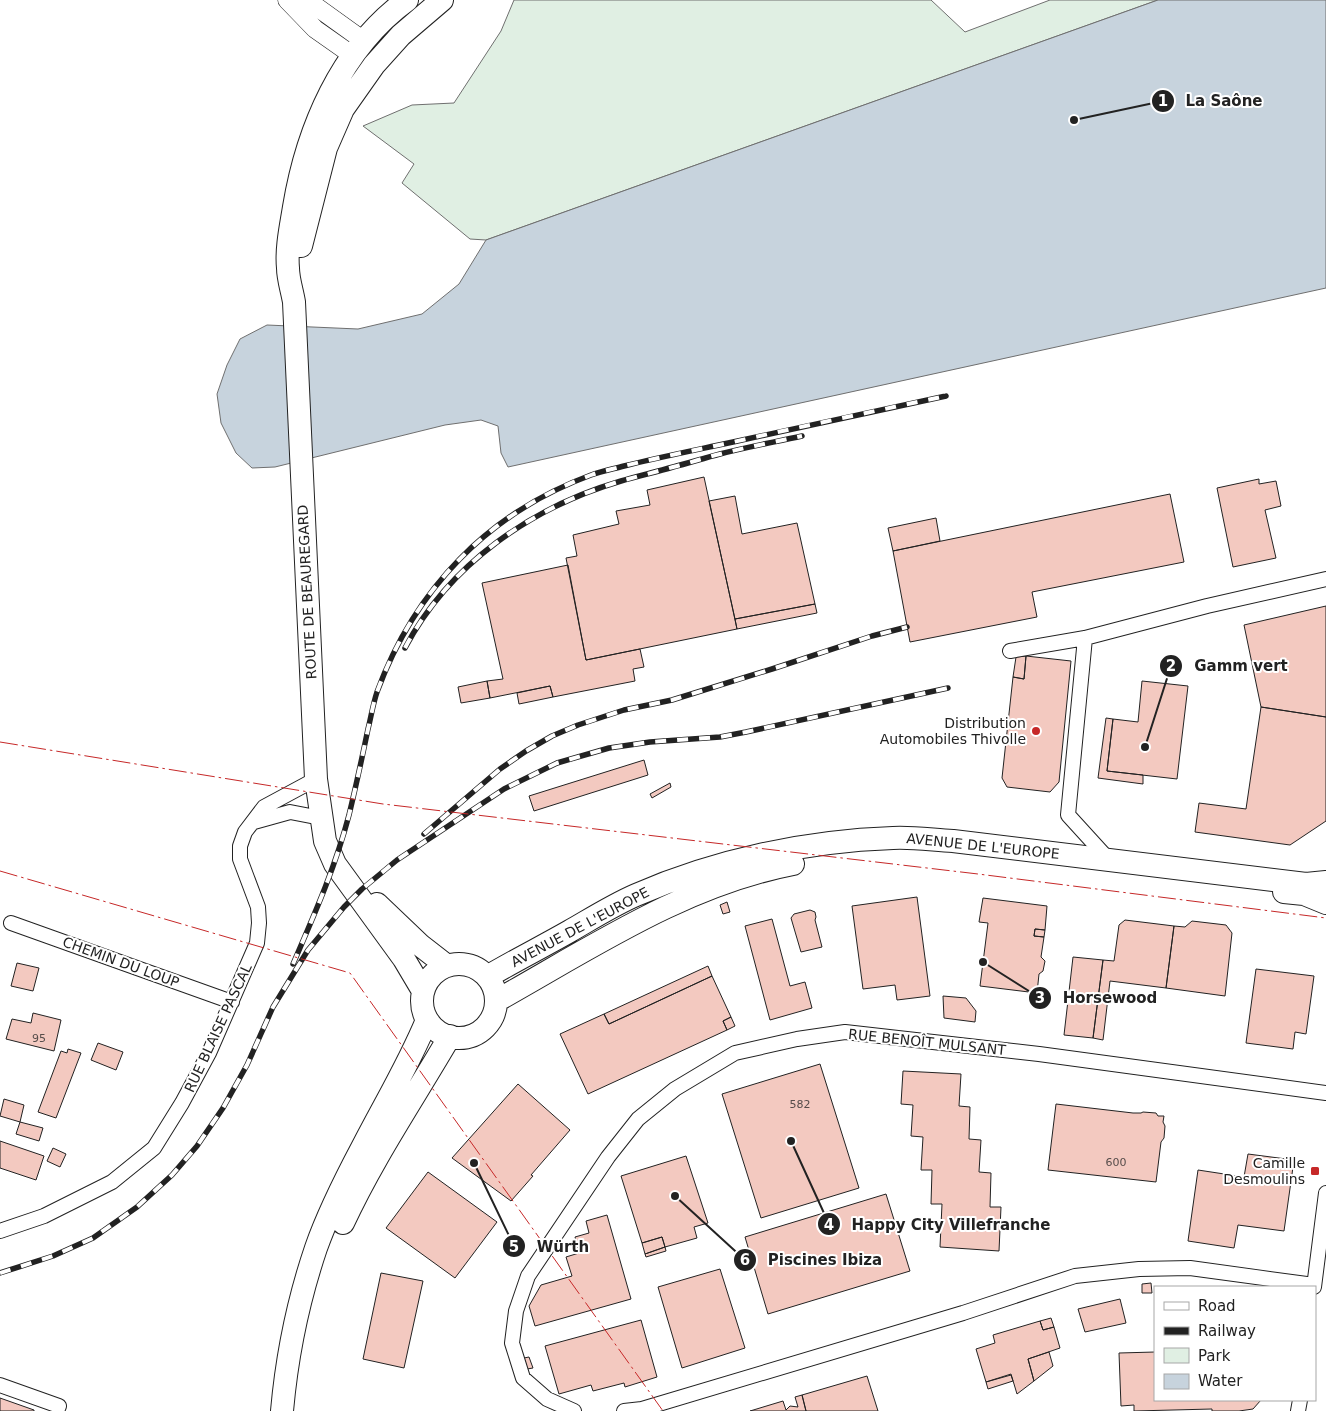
<svg xmlns="http://www.w3.org/2000/svg" width="1326" height="1411" font-family="'DejaVu Sans',sans-serif">
<rect width="100%" height="100%" fill="#fff"/>
<path fill="#e0efe3" stroke="#6f6f6f" d="M 514,0 L 931,0 L 965,32 L 1050,0 L 1158,0 L 486,240 L 470,239 L 402,183 L 414,164 L 363,126 L 412,105 L 454,103 L 501,31 Z"/>
<path fill="#c7d3dd" stroke="#6f6f6f" d="M 1158,0 L 1326,0 L 1326,288 L 508,467 L 501,453 L 498,426 L 481,420 L 445,425 L 275,467 L 252,468 L 236,453 L 221,423 L 217,394 L 227,365 L 240,339 L 267,325 L 358,329 L 422,314 L 459,284 L 486,240 Z"/>
<path fill="#f3c9c0" stroke="#222" d="M 704,477 L 737,629 L 586,660 L 566,558 L 577,556 L 573,535 L 619,524 L 616,511 L 650,505 L 647,490 Z
M 1259,479 L 1259,484 L 1276,481 L 1281,506 L 1265,510 L 1276,558 L 1233,567 L 1217,488 Z
M 1170,494 L 1184,562 L 1032,592 L 1037,617 L 910,642 L 893,551 Z
M 735,496 L 742,534 L 797,523 L 815,604 L 735,619 L 709,501 Z
M 936,518 L 940,541 L 893,551 L 888,528 Z
M 568,565 L 586,660 L 640,649 L 644,667 L 633,669 L 635,681 L 553,697 L 550,686 L 490,698 L 487,681 L 503,679 L 482,583 Z
M 815,604 L 817,613 L 737,629 L 735,619 Z
M 1326,606 L 1326,717 L 1261,707 L 1244,625 Z
M 1026,656 L 1024,679 L 1013,677 L 1016,657 Z
M 1026,656 L 1071,661 L 1059,782 L 1050,792 L 1007,787 L 1002,778 L 1013,677 L 1024,679 Z
M 487,681 L 490,698 L 461,703 L 458,687 Z
M 1142,681 L 1188,686 L 1177,779 L 1107,771 L 1113,719 L 1138,722 Z
M 550,686 L 553,697 L 519,704 L 517,693 Z
M 1261,707 L 1326,717 L 1326,821 L 1290,845 L 1195,832 L 1199,803 L 1246,809 Z
M 1106,718 L 1113,719 L 1107,771 L 1143,775 L 1143,784 L 1098,778 Z
M 644,760 L 648,775 L 534,811 L 529,796 Z
M 670,783 L 671,787 L 652,798 L 650,794 Z
M 917,897 L 930,996 L 897,1000 L 895,985 L 863,989 L 852,906 Z
M 983,898 L 1047,906 L 1045,930 L 1035,929 L 1034,936 L 1044,937 L 1041,957 L 1045,961 L 1043,971 L 1039,974 L 1037,993 L 980,986 L 988,923 L 979,922 Z
M 727,902 L 730,912 L 723,914 L 720,905 Z
M 810,910 L 815,912 L 816,917 L 815,920 L 822,947 L 801,952 L 791,918 L 794,914 Z
M 772,919 L 790,986 L 805,982 L 812,1008 L 770,1020 L 745,926 Z
M 1125,920 L 1174,926 L 1166,988 L 1110,981 L 1103,1040 L 1093,1038 L 1103,960 L 1114,961 L 1119,925 Z
M 1192,921 L 1226,925 L 1232,933 L 1225,996 L 1166,988 L 1174,926 L 1185,927 Z
M 1035,929 L 1045,930 L 1044,937 L 1034,936 Z
M 1073,957 L 1103,960 L 1093,1038 L 1064,1035 Z
M 17,963 L 39,968 L 33,991 L 11,986 Z
M 708,966 L 712,976 L 609,1024 L 604,1014 Z
M 1256,969 L 1314,976 L 1306,1034 L 1295,1032 L 1293,1049 L 1246,1043 Z
M 712,976 L 731,1017 L 723,1021 L 727,1030 L 588,1094 L 560,1034 L 604,1014 L 609,1024 Z
M 943,996 L 966,998 L 976,1011 L 975,1022 L 944,1018 Z
M 33,1013 L 61,1020 L 54,1051 L 6,1039 L 12,1019 L 31,1023 Z
M 731,1017 L 735,1026 L 727,1030 L 723,1021 Z
M 98,1043 L 123,1052 L 116,1070 L 91,1060 Z
M 68,1049 L 81,1053 L 56,1118 L 38,1112 L 61,1051 L 67,1053 Z
M 820,1064 L 859,1188 L 761,1218 L 722,1094 Z
M 903,1071 L 961,1074 L 959,1106 L 970,1107 L 969,1139 L 981,1140 L 979,1172 L 991,1173 L 990,1207 L 1001,1207 L 999,1251 L 940,1247 L 942,1204 L 931,1204 L 932,1170 L 921,1170 L 923,1137 L 911,1136 L 913,1105 L 901,1104 Z
M 518,1084 L 570,1130 L 531,1175 L 533,1176 L 511,1201 L 452,1158 Z
M 4,1099 L 24,1105 L 20,1122 L 0,1116 Z
M 1056,1104 L 1133,1113 L 1141,1113 L 1143,1112 L 1156,1113 L 1158,1116 L 1164,1116 L 1163,1122 L 1165,1126 L 1164,1138 L 1161,1142 L 1156,1182 L 1048,1170 Z
M 20,1122 L 43,1128 L 39,1141 L 16,1134 Z
M 0,1141 L 44,1156 L 36,1180 L 0,1168 Z
M 53,1148 L 66,1154 L 60,1167 L 47,1161 Z
M 1248,1154 L 1294,1160 L 1284,1231 L 1238,1225 L 1234,1248 L 1188,1241 L 1198,1170 L 1244,1177 Z
M 686,1156 L 708,1223 L 694,1227 L 697,1238 L 665,1247 L 662,1237 L 642,1243 L 621,1176 Z
M 428,1172 L 497,1222 L 455,1278 L 386,1228 Z
M 886,1194 L 910,1271 L 768,1314 L 745,1237 Z
M 607,1215 L 631,1299 L 535,1326 L 529,1306 L 541,1285 L 572,1276 L 566,1257 L 579,1253 L 575,1237 L 589,1233 L 586,1221 Z
M 662,1237 L 665,1247 L 645,1254 L 642,1243 Z
M 665,1247 L 666,1251 L 646,1257 L 645,1254 Z
M 720,1269 L 745,1348 L 682,1368 L 658,1287 Z
M 381,1273 L 423,1281 L 404,1368 L 363,1359 Z
M 1151,1283 L 1152,1293 L 1142,1293 L 1142,1284 Z
M 1120,1299 L 1126,1323 L 1085,1332 L 1078,1309 Z
M 1051,1318 L 1054,1327 L 1043,1330 L 1040,1321 Z
M 641,1320 L 657,1377 L 625,1387 L 624,1383 L 593,1391 L 591,1385 L 559,1394 L 545,1346 Z
M 1040,1321 L 1043,1330 L 1054,1327 L 1060,1348 L 1028,1359 L 1034,1381 L 1017,1394 L 1011,1374 L 986,1382 L 976,1349 L 995,1343 L 993,1335 Z
M 1049,1352 L 1053,1366 L 1034,1381 L 1028,1359 Z
M 1155,1352 L 1155,1400 L 1261,1400 L 1253,1409 L 1239,1411 L 1212,1411 L 1212,1409 L 1134,1411 L 1134,1405 L 1121,1406 L 1119,1353 Z
M 529,1357 L 533,1368 L 527,1369 L 524,1358 Z
M 1011,1375 L 1013,1381 L 988,1389 L 986,1382 Z
M 867,1376 L 878,1411 L 806,1411 L 802,1395 Z
M 802,1395 L 806,1411 L 750,1411 L 783,1401 L 786,1410 L 790,1406 L 798,1407 L 795,1397 Z
M 0,1398 L 34,1410 L 34,1411 L 0,1411 Z"/>
<g fill="none" stroke-linecap="round" stroke-linejoin="round">
<defs>
<path id="minor" d="M 1085,638 L 1068,815 L 1109,860
M 1010,651 L 1085,638 L 1207,606 L 1326,579
M 254,822 L 290,812 L 321,818
M 11,923 L 232,1002
M 0,1231 L 44,1216 L 112,1182 L 154,1148 L 182,1103 L 209,1053 L 257,943 L 259,923 L 258,907 L 240,859 L 240,846 L 245,832 L 264,807 L 316,779
M 1314,1287 L 1326,1193
M 0,1385 L 59,1406 L 57,1411
M 574,1411 L 547,1399 L 523,1378 L 512,1343 L 516,1311 L 528,1276 L 608,1157 L 638,1119 L 675,1089 L 735,1053 L 797,1039 L 845,1032 L 1039,1054 L 1326,1093
M 624,1411 L 642,1409 L 963,1313 L 1075,1276 L 1139,1269 L 1190,1268 L 1314,1285
M 1298,1411 L 1300,1400"/>
<path id="tertiary" d="M 287,0 L 315,29 L 352,55
M 307,0 L 364,41"/>
<path id="primary" d="M 407,0 C 341,48 307,129 294,207 C 291,226 286,248 288,268 C 288,279 292,290 294,302 L 316,779 L 325,841 L 335,864 L 404,959 L 423,991
M 301,246 L 326,148 L 343,109 L 374,65 L 401,35 L 442,0
M 1284,892 L 1304,894 L 1326,903
M 377,904 L 420,945 L 447,966
M422 1001a37 37 0 1 1 74 0a37 37 0 1 1-74 0Z
M 487,977 C 514,961 542,947 570,931 C 591,919 613,905 636,895 C 716,860 806,841 893,838 C 913,837 933,840 953,841 L 1306,884 L 1326,882
M 496,1001 C 591,948 684,885 793,864
M 343,1223 C 373,1158 414,1098 450,1036
M 282,1411 C 287,1355 298,1301 316,1248 C 328,1214 345,1180 362,1148 C 384,1105 409,1064 427,1020"/>
</defs>
<use href="#minor" stroke="#222" stroke-width="16"/>
<use href="#tertiary" stroke="#222" stroke-width="19"/>
<use href="#primary" stroke="#222" stroke-width="24"/>
<use href="#minor" stroke="#fff" stroke-width="14"/>
<use href="#tertiary" stroke="#fff" stroke-width="18"/>
<use href="#primary" stroke="#fff" stroke-width="22"/>
<defs>
<path id="rail" d="M 405,648 C 449,564 532,507 621,481 C 638,476 656,472 673,467 C 689,463 704,458 720,454 C 747,447 775,442 802,436
M 424,834 L 500,769 L 526,751 L 552,736 L 578,725 L 624,710 L 672,700 L 772,669 L 872,636 L 907,627
M 293,964 C 315,913 335,868 349,815 C 356,786 362,758 368,729 C 371,717 373,704 377,692 C 415,589 488,513 591,475 C 602,471 613,469 624,466 C 660,457 696,450 733,442 C 804,426 875,411 946,396
M 0,1273 L 53,1256 L 93,1238 L 137,1207 L 172,1175 L 197,1146 L 223,1108 L 247,1065 L 273,1007 L 308,950 L 344,907 L 362,889 L 397,860 L 504,789 L 557,763 L 609,748 L 650,742 L 720,737 L 746,732 L 948,688"/>
</defs>
<use href="#rail" stroke="#222" stroke-width="5.5"/>
<use href="#rail" stroke="#fff" stroke-width="4" stroke-dasharray="11" stroke-linecap="butt"/>
<path stroke="#c62828" stroke-width="1" stroke-dasharray="18 4 2.5 4" stroke-linecap="butt" d="M 0,742 L 383,804 L 978,874 L 1326,918
M 0,871 L 350,973 L 663,1411"/>
</g>
<g fill="#c62828" stroke="#fff" stroke-width="2">
<circle cx="1036" cy="731" r="5"/>
<rect x="1310" y="1166" width="10" height="10" rx="2.5"/>
</g>
<g text-anchor="middle" stroke-width="4" stroke-linejoin="round" paint-order="stroke">
<g font-size="11" fill="#564c4a">
<text x="39" y="1042">95</text>
<text x="800" y="1108">582</text>
<text x="1116" y="1166">600</text>
</g>
<g font-size="14" fill="#222" stroke="#fff">
<text transform="translate(307 592) rotate(-93)" y="5">ROUTE DE BEAUREGARD</text>
<text transform="translate(983 846) rotate(6)" y="5">AVENUE DE L'EUROPE</text>
<text transform="translate(580 927) rotate(-28)" y="5">AVENUE DE L'EUROPE</text>
<text transform="translate(121 962) rotate(20)" y="5">CHEMIN DU LOUP</text>
<text transform="translate(218 1028) rotate(-65)" y="5">RUE BLAISE PASCAL</text>
<text transform="translate(927 1042) rotate(6)" y="5">RUE BENOÎT MULSANT</text>
</g>
<g font-size="14" fill="#222" stroke="#fff" text-anchor="end">
<text x="1026" y="728">Distribution<tspan x="1026" dy="16">Automobiles Thivolle</tspan></text>
<text x="1305" y="1168">Camille<tspan x="1305" dy="16">Desmoulins</tspan></text>
</g>
</g>
<path fill="none" stroke="#222" stroke-width="2" d="M1074 120L1163 101M1145 747L1171 666M983 962L1040 998M791 1141L829 1224M474 1163L514 1246M675 1196L745 1260"/>
<g fill="#222" stroke="#fff" stroke-width="2">
<circle cx="1074" cy="120" r="5"/>
<circle cx="1145" cy="747" r="5"/>
<circle cx="983" cy="962" r="5"/>
<circle cx="791" cy="1141" r="5"/>
<circle cx="474" cy="1163" r="5"/>
<circle cx="675" cy="1196" r="5"/>
<circle cx="1163" cy="101" r="12"/>
<circle cx="1171" cy="666" r="12"/>
<circle cx="1040" cy="998" r="12"/>
<circle cx="829" cy="1224" r="12"/>
<circle cx="514" cy="1246" r="12"/>
<circle cx="745" cy="1260" r="12"/>
</g>
<g font-size="15" text-anchor="middle" font-weight="bold" fill="#fff">
<text x="1163" y="106">1</text>
<text x="1171" y="671">2</text>
<text x="1040" y="1003">3</text>
<text x="829" y="1230">4</text>
<text x="514" y="1252">5</text>
<text x="745" y="1265">6</text>
</g>
<g font-size="15" text-anchor="middle" font-weight="bold" fill="#222" stroke="#fff" stroke-width="4" stroke-linejoin="round" paint-order="stroke">
<text x="1224" y="106">La Saône</text>
<text x="1241" y="671">Gamm vert</text>
<text x="1110" y="1003">Horsewood</text>
<text x="951" y="1230">Happy City Villefranche</text>
<text x="563" y="1252">Würth</text>
<text x="825" y="1265">Piscines Ibiza</text>
</g>
<rect x="1154" y="1286" width="162" height="115" fill="#ffffff" stroke="#a7a7a7"/>
<rect x="1164" y="1302" width="25" height="8" fill="#ffffff" stroke="#a7a7a7"/>
<text x="1198" y="1311" font-size="15" fill="#222222">Road</text>
<rect x="1164" y="1327" width="25" height="8" fill="#222222" stroke="#a7a7a7"/>
<text x="1198" y="1336" font-size="15" fill="#222222">Railway</text>
<rect x="1164" y="1348" width="25" height="15" fill="#e0efe3" stroke="#a7a7a7"/>
<text x="1198" y="1361" font-size="15" fill="#222222">Park</text>
<rect x="1164" y="1374" width="25" height="15" fill="#c7d3dd" stroke="#a7a7a7"/>
<text x="1198" y="1386" font-size="15" fill="#222222">Water</text>
</svg>
